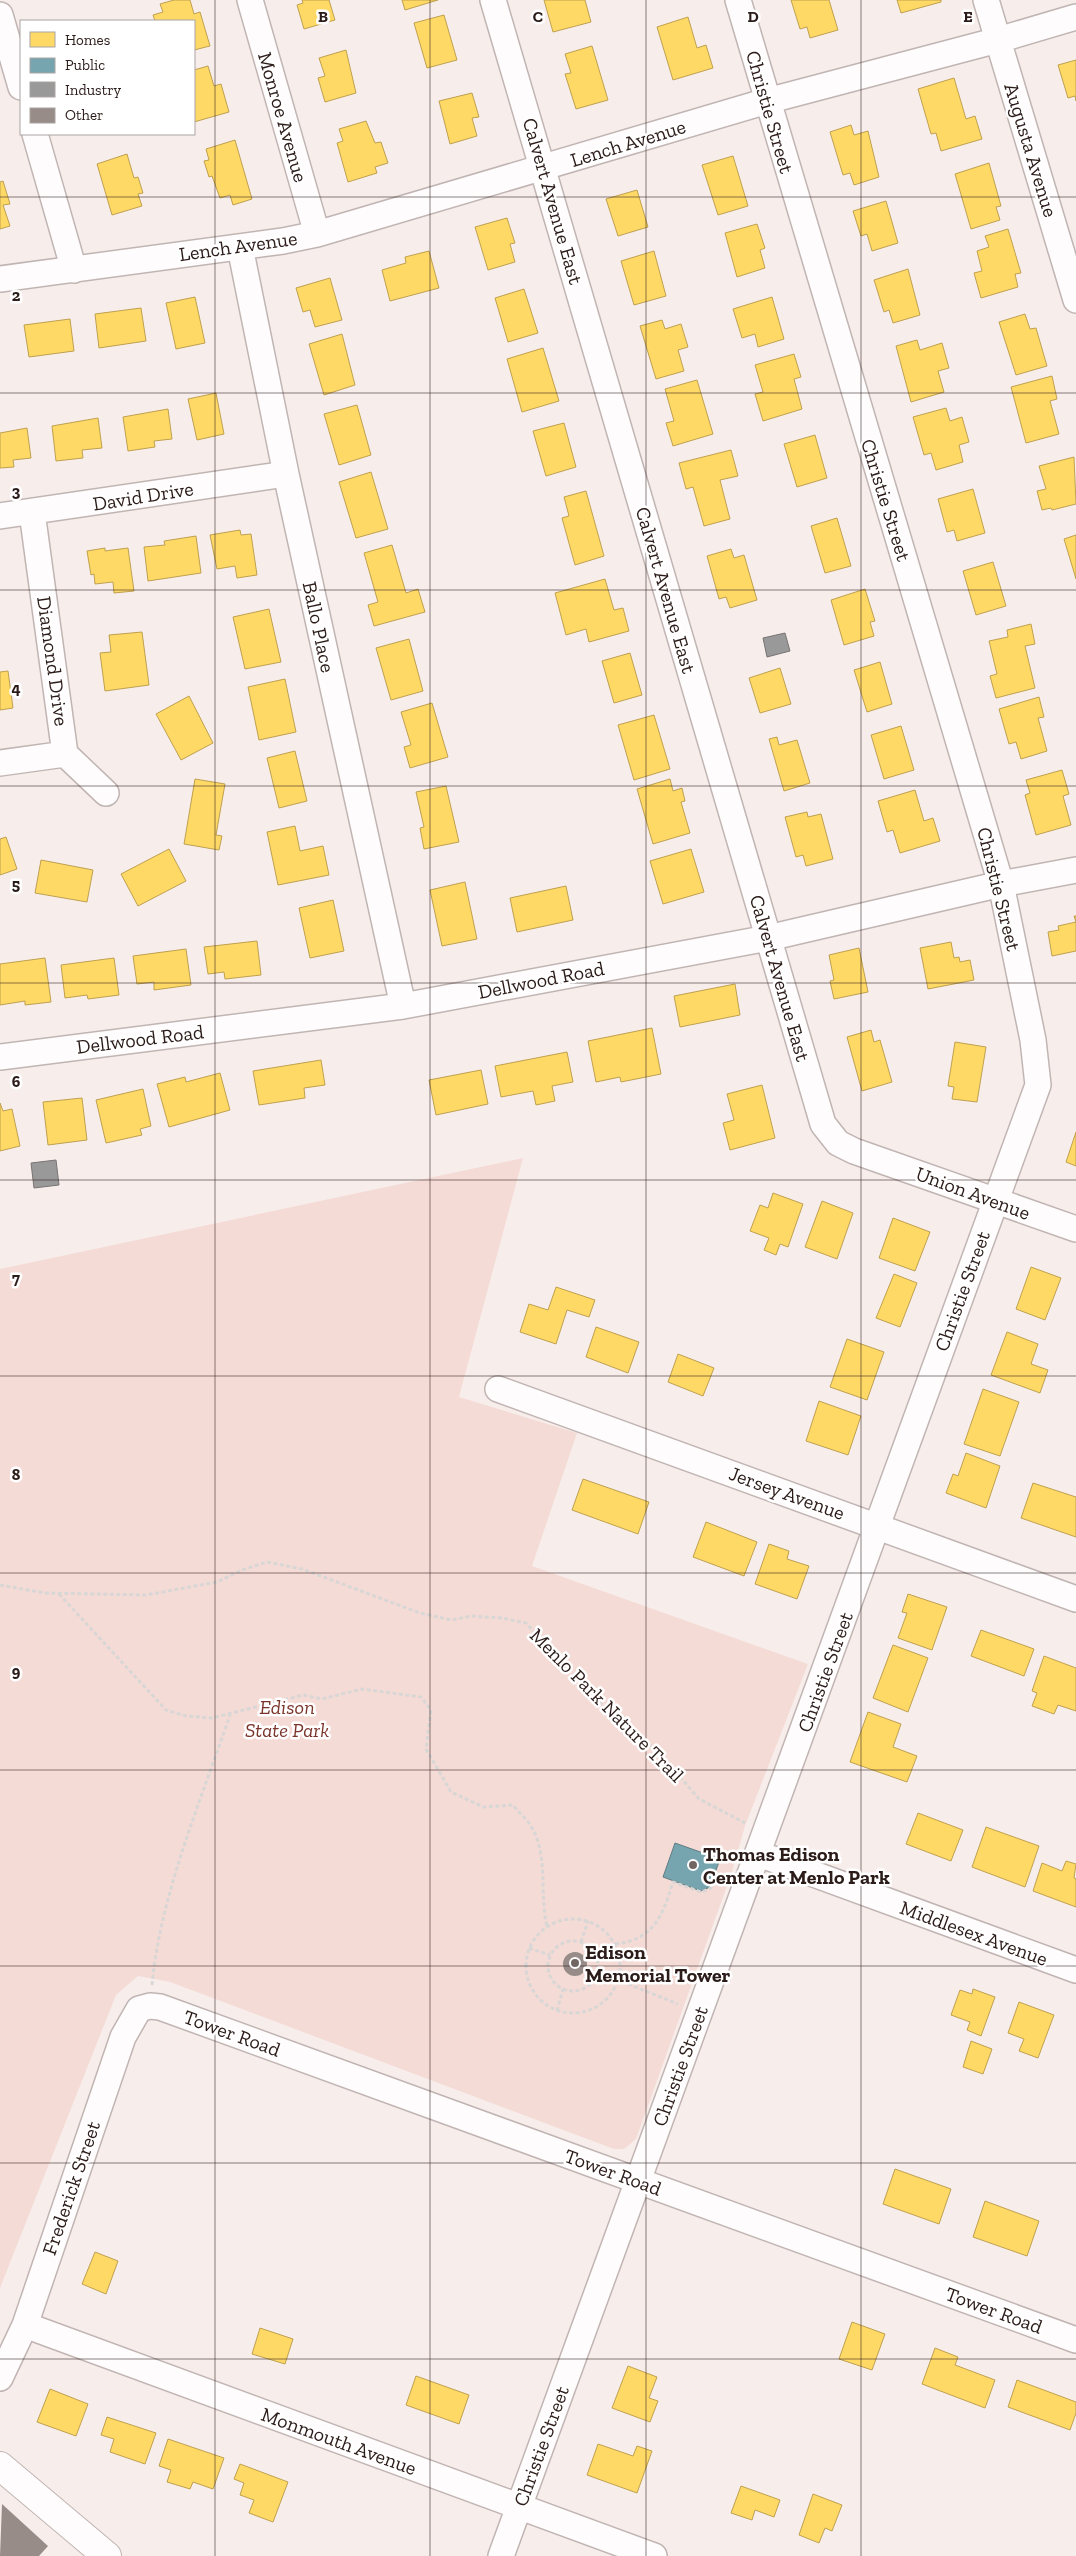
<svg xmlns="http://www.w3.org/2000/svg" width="1076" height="2556" font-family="'Zilla Slab',serif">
<rect width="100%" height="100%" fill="#f7eeec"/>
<path fill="#f5dbd6" d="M 523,1158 L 459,1397 L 577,1433 L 532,1566 L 808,1664 L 745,1826 L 731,1875 L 636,2139 L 624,2149 L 614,2149 L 170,1982 L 138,1976 L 116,1995 L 0,2288 L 0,1269 Z"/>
<path fill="#ffd966" stroke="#bfa04f" d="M 174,0 L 190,0 L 194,14 L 200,12 L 210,46 L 194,50 L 194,21 L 155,21 L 153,15 L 163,12 L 160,4 Z
M 302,0 L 329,0 L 335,20 L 304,29 L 297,5 L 303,3 Z
M 402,0 L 438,0 L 405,10 Z
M 544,0 L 585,0 L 591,22 L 553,32 Z
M 791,0 L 829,0 L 838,30 L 810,38 L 807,27 L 800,29 Z
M 897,0 L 941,0 L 941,2 L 901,13 Z
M 444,15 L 457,60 L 427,68 L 414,23 Z
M 688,17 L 697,48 L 706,45 L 713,68 L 673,80 L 657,27 Z
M 592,46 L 608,100 L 576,109 L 565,74 L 571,73 L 565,54 Z
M 346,50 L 356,93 L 325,102 L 318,78 L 325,76 L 319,58 Z
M 1076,60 L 1076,101 L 1075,96 L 1068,98 L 1058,65 Z
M 208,66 L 214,86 L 221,84 L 229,112 L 194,122 L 194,70 Z
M 954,78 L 966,119 L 975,116 L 982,139 L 941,151 L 936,133 L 931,134 L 918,89 Z
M 472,93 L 479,117 L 472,118 L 477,136 L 450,144 L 439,101 Z
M 366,121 L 375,143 L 381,142 L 388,163 L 375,167 L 377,173 L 348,182 L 337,143 L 343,141 L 339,129 Z
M 851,125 L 854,135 L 868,131 L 879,177 L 854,185 L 850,173 L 843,175 L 830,132 Z
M 235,140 L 252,199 L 233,205 L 230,195 L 220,198 L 212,176 L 209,177 L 204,161 L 209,160 L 206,149 Z
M 127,154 L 134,178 L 138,177 L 143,193 L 138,194 L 142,206 L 112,215 L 97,164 Z
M 733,156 L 748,206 L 718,215 L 702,165 Z
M 989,163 L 1001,206 L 996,207 L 1000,220 L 971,229 L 955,174 Z
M 3,181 L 10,204 L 3,205 L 10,226 L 0,229 L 0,182 Z
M 637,190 L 648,227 L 618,236 L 606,199 Z
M 886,201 L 898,243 L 872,251 L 867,234 L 861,236 L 853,211 Z
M 507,218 L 515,243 L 510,244 L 515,262 L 488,270 L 475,227 Z
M 757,224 L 765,248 L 760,250 L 765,268 L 737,277 L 725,233 Z
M 1008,229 L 1021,273 L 1015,274 L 1018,287 L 981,298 L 974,273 L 982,271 L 977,251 L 989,247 L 985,236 Z
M 429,251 L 439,288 L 390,301 L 382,270 L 406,263 L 405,257 Z
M 654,251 L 666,296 L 634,305 L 621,261 Z
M 908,269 L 920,315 L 893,323 L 889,310 L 884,312 L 874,280 Z
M 330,278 L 342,320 L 315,327 L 310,310 L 303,312 L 296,288 Z
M 524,289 L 538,333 L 508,342 L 495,298 Z
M 195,297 L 205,343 L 176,349 L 166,303 Z
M 772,297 L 784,339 L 758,347 L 755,334 L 742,338 L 733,309 Z
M 141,308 L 146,341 L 99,348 L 95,314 Z
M 1025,314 L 1030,329 L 1036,328 L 1047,366 L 1016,375 L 999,322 Z
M 70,319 L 74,351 L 29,357 L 24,325 Z
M 662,320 L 665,329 L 681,324 L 688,347 L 678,350 L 684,371 L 656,379 L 640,326 Z
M 342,334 L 355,385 L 324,395 L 309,344 Z
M 917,340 L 920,350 L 942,343 L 949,368 L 938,371 L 944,392 L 911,402 L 896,346 Z
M 543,348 L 559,401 L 522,412 L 507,359 Z
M 794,354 L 801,377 L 794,379 L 802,409 L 763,421 L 755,394 L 763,392 L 755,365 Z
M 1052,376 L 1057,399 L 1050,401 L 1059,434 L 1026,443 L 1011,387 Z
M 697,380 L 713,434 L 673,446 L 666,423 L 674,421 L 665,389 Z
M 216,393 L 224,434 L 197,440 L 188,399 Z
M 357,405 L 371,455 L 339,465 L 324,414 Z
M 946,408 L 950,421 L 962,417 L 969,442 L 959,445 L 963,462 L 936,470 L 931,453 L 924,455 L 913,417 Z
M 168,409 L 172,439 L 154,441 L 155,447 L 128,451 L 123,417 Z
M 98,418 L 102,448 L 82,450 L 83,458 L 56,461 L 52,426 Z
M 564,423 L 576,467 L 546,476 L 533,431 Z
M 27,428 L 31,458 L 13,460 L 14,467 L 0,468 L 0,433 Z
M 815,435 L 827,478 L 797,487 L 784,444 Z
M 731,450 L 738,476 L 720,480 L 730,519 L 704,526 L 693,487 L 686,489 L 679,463 Z
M 1074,457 L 1076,504 L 1052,510 L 1051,508 L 1042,510 L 1037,491 L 1046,489 L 1039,466 Z
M 371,472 L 388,529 L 356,538 L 339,482 Z
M 973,489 L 985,533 L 957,541 L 954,530 L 947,532 L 938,499 Z
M 586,491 L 604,556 L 575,565 L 562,518 L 569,516 L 564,497 Z
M 837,518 L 851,566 L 825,573 L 811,526 Z
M 240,530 L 241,535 L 251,534 L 257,575 L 237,578 L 235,566 L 217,569 L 210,535 Z
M 1076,535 L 1076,579 L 1064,539 Z
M 196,536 L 201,573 L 148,581 L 144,547 L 165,545 L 164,541 Z
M 392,545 L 406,593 L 418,589 L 425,612 L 374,626 L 368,605 L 378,602 L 364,553 Z
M 105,548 L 105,551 L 128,548 L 134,591 L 114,593 L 113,582 L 95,584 L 94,574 L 91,575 L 87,551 Z
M 731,549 L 734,558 L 744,555 L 757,600 L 730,608 L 726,597 L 719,599 L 707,556 Z
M 993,562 L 1006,606 L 976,615 L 963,571 Z
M 605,579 L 614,610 L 623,608 L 629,631 L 589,642 L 586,629 L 566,635 L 555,593 Z
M 865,589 L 875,621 L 870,622 L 874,636 L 844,645 L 831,600 Z
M 269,609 L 281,662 L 245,669 L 233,617 Z
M 1031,624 L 1035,644 L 1025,646 L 1035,688 L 996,698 L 990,676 L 997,674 L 989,641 L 1008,637 L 1007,630 Z
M 142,632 L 149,685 L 105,691 L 100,653 L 111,652 L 109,635 Z
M 409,639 L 423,691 L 391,700 L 376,648 Z
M 630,653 L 642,695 L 614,703 L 602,661 Z
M 880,662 L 892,704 L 867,712 L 854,670 Z
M 780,668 L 791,704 L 760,713 L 749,678 Z
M 8,671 L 13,708 L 0,710 L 0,672 Z
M 285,679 L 296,732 L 259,740 L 248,687 Z
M 189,696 L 213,743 L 181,760 L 156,714 Z
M 1039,697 L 1044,717 L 1038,718 L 1047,751 L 1021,759 L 1016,742 L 1009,744 L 999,709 Z
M 432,703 L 448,757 L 410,768 L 404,747 L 411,745 L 401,712 Z
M 654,715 L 670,769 L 634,780 L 618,725 Z
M 901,726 L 914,770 L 884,779 L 871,735 Z
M 777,737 L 779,745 L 797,740 L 810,783 L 784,791 L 769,739 Z
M 295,751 L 307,801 L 279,808 L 267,758 Z
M 1062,770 L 1069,794 L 1063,796 L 1071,825 L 1036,835 L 1025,795 L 1030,793 L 1026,780 Z
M 195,779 L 225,784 L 216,835 L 222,836 L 219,850 L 184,844 Z
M 670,779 L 673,791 L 682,788 L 685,801 L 681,802 L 690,833 L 653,844 L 637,789 Z
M 446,786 L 459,842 L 424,849 L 420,828 L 424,827 L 416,792 Z
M 915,790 L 924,821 L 933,818 L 940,841 L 900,853 L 893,830 L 887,832 L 878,801 Z
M 807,812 L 808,817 L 821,814 L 833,859 L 806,866 L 803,855 L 796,857 L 785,817 Z
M 295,826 L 300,851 L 323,846 L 329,875 L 278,885 L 267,832 Z
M 6,837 L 17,869 L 0,875 L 0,839 Z
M 169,849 L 186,881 L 138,906 L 121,874 Z
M 691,849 L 704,892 L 663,904 L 650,861 Z
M 41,860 L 93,870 L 87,902 L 35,893 Z
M 465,882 L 477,939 L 442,946 L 430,890 Z
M 566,886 L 573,920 L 517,932 L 510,898 Z
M 333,900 L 344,951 L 310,958 L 299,908 Z
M 1074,916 L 1076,916 L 1076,951 L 1052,956 L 1048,932 L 1059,930 L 1058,926 L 1076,922 Z
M 257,941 L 261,975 L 225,979 L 224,972 L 208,974 L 204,947 Z
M 951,942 L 954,958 L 959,957 L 960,962 L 970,960 L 974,980 L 928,989 L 920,948 Z
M 859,948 L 868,992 L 834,999 L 830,981 L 834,980 L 829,955 Z
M 186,949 L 191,985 L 154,990 L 154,982 L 137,984 L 133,956 Z
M 45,958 L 51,1002 L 25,1005 L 25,1001 L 0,1005 L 0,964 Z
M 114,958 L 119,995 L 88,999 L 87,995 L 65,998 L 61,965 Z
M 735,984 L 740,1015 L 680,1027 L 674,996 Z
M 652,1028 L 661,1074 L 621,1082 L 620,1077 L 596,1082 L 588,1041 Z
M 871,1030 L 874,1042 L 880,1040 L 892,1082 L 862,1091 L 847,1037 Z
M 955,1042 L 986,1047 L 977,1102 L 952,1099 L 954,1087 L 948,1086 Z
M 567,1052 L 573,1082 L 552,1086 L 555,1101 L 536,1105 L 533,1091 L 501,1097 L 495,1066 Z
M 321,1060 L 325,1085 L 304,1088 L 305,1098 L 259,1105 L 253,1071 Z
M 481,1070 L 488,1104 L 436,1115 L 429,1080 Z
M 220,1073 L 230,1110 L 169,1127 L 157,1084 L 185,1077 L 186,1082 Z
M 762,1085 L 775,1138 L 730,1150 L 723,1123 L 734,1120 L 727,1094 Z
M 143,1089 L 151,1126 L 140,1129 L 142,1135 L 106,1143 L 96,1100 Z
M 82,1098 L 87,1140 L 48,1145 L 43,1102 Z
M 0,1103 L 3,1111 L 12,1109 L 20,1146 L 0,1151 Z
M 1076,1132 L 1076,1166 L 1066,1162 Z
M 773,1193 L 803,1204 L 788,1247 L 780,1244 L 776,1255 L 764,1250 L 769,1238 L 750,1231 L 760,1205 L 768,1208 Z
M 822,1201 L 853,1213 L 837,1259 L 805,1247 Z
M 893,1218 L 930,1232 L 915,1271 L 879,1258 Z
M 1031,1267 L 1061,1278 L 1045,1320 L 1016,1309 Z
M 894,1274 L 917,1283 L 900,1327 L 876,1318 Z
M 556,1287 L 595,1300 L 589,1317 L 567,1310 L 556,1344 L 520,1332 L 529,1304 L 548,1310 Z
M 596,1327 L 639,1342 L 628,1373 L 586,1357 Z
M 1007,1332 L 1038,1344 L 1031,1364 L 1048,1370 L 1040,1393 L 991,1375 Z
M 847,1339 L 884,1352 L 867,1400 L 830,1387 Z
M 678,1354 L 714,1368 L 703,1396 L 668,1382 Z
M 983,1389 L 1019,1402 L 1000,1456 L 964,1444 Z
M 819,1401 L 861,1416 L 848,1455 L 806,1441 Z
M 966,1453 L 1000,1466 L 986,1508 L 946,1493 L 953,1474 L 958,1476 Z
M 583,1479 L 649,1502 L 638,1534 L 572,1510 Z
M 1033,1483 L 1076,1497 L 1076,1537 L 1021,1518 Z
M 706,1522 L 757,1542 L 744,1576 L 693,1557 Z
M 769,1544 L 789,1551 L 787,1559 L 809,1566 L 797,1599 L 755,1584 Z
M 908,1594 L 947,1607 L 932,1650 L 898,1638 L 907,1613 L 902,1612 Z
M 981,1630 L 1034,1649 L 1024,1676 L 971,1656 Z
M 893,1645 L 928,1658 L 908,1712 L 873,1698 Z
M 1044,1656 L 1076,1668 L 1076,1711 L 1058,1705 L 1054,1714 L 1032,1706 L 1037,1693 L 1032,1691 Z
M 868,1712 L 901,1724 L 893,1747 L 917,1756 L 907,1782 L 850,1762 Z
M 918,1813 L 963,1830 L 951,1861 L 906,1844 Z
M 986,1827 L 1039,1846 L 1025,1887 L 972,1867 Z
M 1066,1861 L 1076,1864 L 1074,1878 L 1076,1879 L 1076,1907 L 1033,1891 L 1042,1863 L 1062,1871 Z
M 973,1989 L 995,1997 L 981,2036 L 967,2030 L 970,2022 L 951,2015 L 960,1990 L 972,1994 Z
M 1019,2002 L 1054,2015 L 1038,2058 L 1019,2051 L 1024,2039 L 1008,2033 Z
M 971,2041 L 992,2049 L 983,2074 L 963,2067 Z
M 895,2169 L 951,2189 L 939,2224 L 883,2204 Z
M 985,2201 L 1039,2221 L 1027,2256 L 973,2237 Z
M 95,2252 L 118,2261 L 106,2294 L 82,2284 Z
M 852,2322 L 885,2334 L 872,2370 L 839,2359 Z
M 260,2328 L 293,2339 L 285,2364 L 252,2354 Z
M 935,2348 L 958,2357 L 955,2365 L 995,2380 L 985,2408 L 922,2384 Z
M 628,2366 L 657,2377 L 649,2398 L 658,2401 L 650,2422 L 612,2408 Z
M 416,2376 L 469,2395 L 459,2424 L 406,2405 Z
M 1017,2380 L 1076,2402 L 1076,2413 L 1070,2430 L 1008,2407 Z
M 50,2389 L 88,2404 L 76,2436 L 37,2422 Z
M 107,2417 L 156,2433 L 145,2464 L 110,2452 L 114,2439 L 101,2435 Z
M 168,2439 L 224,2458 L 213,2489 L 193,2482 L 190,2489 L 167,2482 L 171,2470 L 159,2466 Z
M 598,2444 L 633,2456 L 637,2446 L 652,2451 L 637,2493 L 587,2475 Z
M 240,2464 L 288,2482 L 273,2522 L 249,2513 L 254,2500 L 240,2495 L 244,2483 L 234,2479 Z
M 741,2486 L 780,2500 L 774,2517 L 755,2510 L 752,2520 L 731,2513 Z
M 813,2494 L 842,2505 L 832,2531 L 825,2528 L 819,2543 L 799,2535 Z"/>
<path fill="#76a5af" stroke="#607c82" d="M 675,1843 L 720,1859 L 710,1887 L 701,1891 L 663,1877 Z"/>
<path fill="#999" stroke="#787473" d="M 785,633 L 790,651 L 767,657 L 763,638 Z
M 56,1160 L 59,1185 L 34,1188 L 31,1163 Z"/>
<path fill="#988c89" d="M563 1964a12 12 0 1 1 24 0a12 12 0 1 1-24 0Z
M 2,2504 L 48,2546 L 39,2556 L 0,2556 Z"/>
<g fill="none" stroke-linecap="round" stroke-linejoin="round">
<defs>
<path id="minor" d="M 250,0 L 317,234
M 493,0 L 823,1124 L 838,1143 L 854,1151 L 1076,1229
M 986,0 L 1076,300
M 0,15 L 21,87
M 35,134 L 74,270
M 240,247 L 286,474 L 403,1006
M 0,279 L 283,241 L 317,234 L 767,101 L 998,40 L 1076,17
M 32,512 L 65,754 L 106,793
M 0,516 L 286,474
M 0,763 L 65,754
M 0,1057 L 403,1006 L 768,938 L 1001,884 L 1076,870
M 498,1389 L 1076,1599
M 759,1854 L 1076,1970
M 25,2325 L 654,2556
M 0,2378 L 25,2325 L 123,2037 L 139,2009 L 150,2006 L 160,2007 L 1076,2340
M 501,2556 L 1038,1085 L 1033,1040 L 1001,884 L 738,0"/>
<path id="major" d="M 0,2466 L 107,2556"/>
</defs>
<use href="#minor" stroke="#c1b5b3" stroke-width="28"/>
<use href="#major" stroke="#c1b5b3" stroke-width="30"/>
<path stroke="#d9d6d6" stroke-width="3" stroke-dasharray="4 2.5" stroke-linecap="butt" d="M 0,1585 L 45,1593 L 146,1595 L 217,1582 L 242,1570 L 267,1562 L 302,1569 L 420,1613 L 451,1620 L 471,1616 L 502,1618 L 526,1623 L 621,1725 L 657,1750 L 699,1799 L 745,1823
M 59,1594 L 166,1710 L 186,1716 L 212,1718 L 303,1695 L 322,1699 L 362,1689 L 421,1697 L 431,1710 L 426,1749 L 451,1792 L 483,1807 L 513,1805 C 518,1812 526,1818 531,1826 C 549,1855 539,1895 547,1926
M526 1966a47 47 0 1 1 94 0a47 47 0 1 1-94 0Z
M548 1966a25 25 0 1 1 50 0a25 25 0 1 1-50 0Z
M 581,1942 L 588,1921
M 615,1944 C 654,1940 663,1915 673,1882 L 701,1892 L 711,1888 L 718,1872
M 529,1948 L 550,1955
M 597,1974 L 618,1980 L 678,2004
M 152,1985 C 160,1896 201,1800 230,1715
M 557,2011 L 563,1989"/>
<use href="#minor" stroke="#fefcfc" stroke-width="25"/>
<use href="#major" stroke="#fefcfc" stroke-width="28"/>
</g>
<path fill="none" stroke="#2b1c19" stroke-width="1" stroke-opacity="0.55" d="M 215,0 L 215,2556M 430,0 L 430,2556M 646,0 L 646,2556M 861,0 L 861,2556M 0,197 L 1076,197M 0,393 L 1076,393M 0,590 L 1076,590M 0,786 L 1076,786M 0,983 L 1076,983M 0,1180 L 1076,1180M 0,1376 L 1076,1376M 0,1573 L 1076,1573M 0,1770 L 1076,1770M 0,1966 L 1076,1966M 0,2163 L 1076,2163M 0,2359 L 1076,2359"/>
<g fill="#726663" stroke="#fff" stroke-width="2">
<circle cx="693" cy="1865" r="5"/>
<circle cx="575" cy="1963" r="5"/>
</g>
<g text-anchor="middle" stroke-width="5" stroke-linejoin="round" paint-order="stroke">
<g font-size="20" fill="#2b1c19" stroke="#fff">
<text transform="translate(770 112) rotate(74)" y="7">Christie Street</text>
<text transform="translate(283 117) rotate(74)" y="7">Monroe Avenue</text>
<text transform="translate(628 143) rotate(-17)" y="7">Lench Avenue</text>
<text transform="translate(1031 150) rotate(73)" y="7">Augusta Avenue</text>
<text transform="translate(553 201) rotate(74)" y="7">Calvert Avenue East</text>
<text transform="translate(238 246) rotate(-8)" y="7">Lench Avenue</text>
<text transform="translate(143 496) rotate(-9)" y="7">David Drive</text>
<text transform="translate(886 500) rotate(73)" y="7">Christie Street</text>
<text transform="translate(666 590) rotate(74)" y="7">Calvert Avenue East</text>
<text transform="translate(319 627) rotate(78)" y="7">Ballo Place</text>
<text transform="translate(53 661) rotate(82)" y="7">Diamond Drive</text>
<text transform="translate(999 889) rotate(76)" y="7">Christie Street</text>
<text transform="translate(780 978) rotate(74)" y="7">Calvert Avenue East</text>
<text transform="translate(541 980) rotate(-11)" y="7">Dellwood Road</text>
<text transform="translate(140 1039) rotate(-7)" y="7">Dellwood Road</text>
<text transform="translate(973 1193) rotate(20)" y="7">Union Avenue</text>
<text transform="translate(962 1291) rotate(-70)" y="7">Christie Street</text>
<text transform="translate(787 1493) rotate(20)" y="7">Jersey Avenue</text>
<text transform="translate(825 1672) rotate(-70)" y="7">Christie Street</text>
<text transform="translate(607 1705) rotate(45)" y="7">Menlo Park Nature Trail</text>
<text transform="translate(974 1933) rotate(20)" y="7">Middlesex Avenue</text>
<text transform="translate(232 2033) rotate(20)" y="7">Tower Road</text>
<text transform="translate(680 2066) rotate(-70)" y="7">Christie Street</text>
<text transform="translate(613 2172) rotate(20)" y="7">Tower Road</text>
<text transform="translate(71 2188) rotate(-71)" y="7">Frederick Street</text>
<text transform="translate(994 2310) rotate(20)" y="7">Tower Road</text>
<text transform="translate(339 2441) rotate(20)" y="7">Monmouth Avenue</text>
<text transform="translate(541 2446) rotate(-70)" y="7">Christie Street</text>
</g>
<g font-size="20" font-style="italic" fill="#7a342a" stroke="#fff">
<text x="287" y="1714">Edison<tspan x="287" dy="23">State Park</tspan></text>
</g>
<g font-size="20" font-weight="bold" fill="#2b1c19" stroke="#fff" text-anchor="start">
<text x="703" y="1861">Thomas Edison<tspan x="703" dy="23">Center at Menlo Park</tspan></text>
<text x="585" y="1959">Edison<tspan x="585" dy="23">Memorial Tower</tspan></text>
</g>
</g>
<g font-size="16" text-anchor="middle" font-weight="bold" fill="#2b1c19" stroke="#fff" stroke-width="5" stroke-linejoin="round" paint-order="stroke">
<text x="323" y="22">B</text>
<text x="538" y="22">C</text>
<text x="753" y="22">D</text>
<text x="968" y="22">E</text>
<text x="16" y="301">2</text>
<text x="16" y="497">3</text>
<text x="16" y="694">4</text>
<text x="16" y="890">5</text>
<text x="16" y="1087">6</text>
<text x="16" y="1284">7</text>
<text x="16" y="1480">8</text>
<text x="16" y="1677">9</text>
</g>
<rect x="20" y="20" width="175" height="115" fill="#ffffff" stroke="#aaa4a3"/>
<rect x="30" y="32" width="25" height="15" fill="#ffd966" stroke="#aaa4a3"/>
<text x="65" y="45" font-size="15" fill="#2b1c19">Homes</text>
<rect x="30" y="58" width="25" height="15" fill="#76a5af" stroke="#aaa4a3"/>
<text x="65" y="70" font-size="15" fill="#2b1c19">Public</text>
<rect x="30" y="82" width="25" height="15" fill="#999999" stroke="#aaa4a3"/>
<text x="65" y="95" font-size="15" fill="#2b1c19">Industry</text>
<rect x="30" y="108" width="25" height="15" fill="#988c89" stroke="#aaa4a3"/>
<text x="65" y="120" font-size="15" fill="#2b1c19">Other</text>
</svg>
